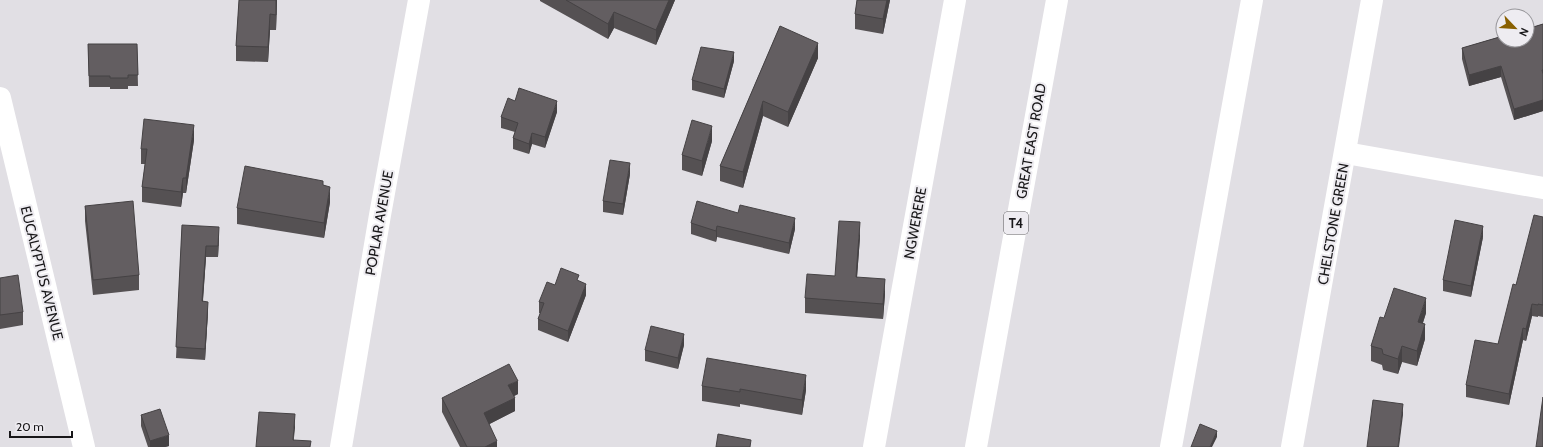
<svg xmlns="http://www.w3.org/2000/svg" width="1543" height="447" font-family="Cabin,sans-serif">
<rect width="100%" height="100%" fill="#e1dfe4"/>
<g fill="none" stroke-linecap="round" stroke-linejoin="round">
<path stroke="#fff" stroke-width="22" d="M 0,98 L 84,447
M 1346,153 L 1543,188
M 341,447 L 380,215 L 419,0
M 874,447 L 955,0
M 1292,447 L 1372,0"/>
<path stroke="#fff" stroke-width="22" d="M 976,447 L 1057,0
M 1171,447 L 1252,0"/>
</g>
<path fill="#555153" d="M 239,0 L 277,0 L 276,30 L 270,30 L 268,62 L 236,61 L 236,46 Z
M 540,0 L 675,0 L 656,45 L 614,28 L 608,39 L 540,1 Z
M 857,0 L 890,0 L 883,34 L 855,29 L 855,14 Z
M 1543,24 L 1543,111 L 1514,120 L 1501,77 L 1469,86 L 1462,59 L 1462,48 Z
M 780,26 L 818,58 L 788,127 L 763,116 L 743,188 L 720,181 L 720,166 Z
M 88,44 L 137,44 L 138,86 L 128,86 L 128,89 L 110,89 L 110,87 L 89,87 Z
M 734,61 L 724,98 L 692,90 L 692,80 Z
M 515,101 L 557,112 L 545,148 L 532,144 L 529,154 L 513,149 L 513,138 L 515,132 L 501,128 L 501,117 Z
M 194,140 L 186,193 L 183,193 L 181,207 L 142,202 L 142,187 L 145,164 L 141,164 L 141,149 Z
M 712,141 L 702,176 L 682,170 L 682,155 Z
M 630,174 L 623,215 L 603,212 L 603,201 Z
M 323,185 L 330,202 L 324,238 L 237,224 L 237,208 Z
M 85,206 L 139,275 L 139,290 L 93,295 L 85,221 Z
M 1543,217 L 1543,317 L 1538,316 L 1538,317 L 1532,316 L 1526,341 L 1523,340 L 1509,405 L 1466,397 L 1466,385 L 1498,344 L 1516,285 Z
M 691,223 L 795,229 L 789,254 L 717,237 L 716,242 L 691,234 Z
M 182,225 L 219,238 L 218,257 L 206,257 L 203,301 L 208,312 L 205,360 L 176,358 Z
M 860,237 L 857,277 L 885,294 L 883,319 L 805,313 L 805,298 L 835,276 Z
M 1483,237 L 1471,297 L 1443,291 L 1443,280 Z
M 0,278 L 23,312 L 23,325 L 0,329 Z
M 579,281 L 586,295 L 568,342 L 538,330 L 538,319 L 540,313 L 539,313 L 539,302 L 555,285 Z
M 1426,313 L 1423,323 L 1425,339 L 1417,366 L 1402,362 L 1398,374 L 1383,370 L 1382,365 L 1371,361 L 1371,346 L 1384,318 Z
M 684,345 L 678,369 L 645,361 L 645,350 Z
M 702,386 L 806,390 L 802,415 L 740,404 L 740,407 L 702,401 Z
M 518,394 L 514,396 L 515,411 L 489,424 L 497,447 L 460,447 L 442,412 L 442,398 Z
M 141,415 L 169,446 L 165,447 L 148,447 L 141,426 Z"/>
<path fill="#454244" d="M 276,0 L 277,0 L 276,30 Z
M 669,0 L 675,0 L 656,45 L 656,30 Z
M 887,0 L 890,0 L 883,34 L 883,19 Z
M 614,12 L 614,28 L 608,39 L 608,24 Z
M 270,14 L 270,30 L 268,62 L 268,47 Z
M 818,43 L 818,58 L 788,127 L 788,112 Z
M 734,52 L 734,61 L 724,98 L 724,89 Z
M 1501,66 L 1501,77 L 1469,86 L 1469,75 Z
M 1543,100 L 1543,111 L 1514,120 L 1514,109 Z
M 557,101 L 557,112 L 545,148 L 545,137 Z
M 763,101 L 763,116 L 743,188 L 743,172 Z
M 194,125 L 194,140 L 186,193 L 186,178 Z
M 712,126 L 712,141 L 702,176 L 702,161 Z
M 532,133 L 532,144 L 529,154 L 529,144 Z
M 630,163 L 630,174 L 623,215 L 623,204 Z
M 183,178 L 183,193 L 181,207 L 181,192 Z
M 330,187 L 330,202 L 324,238 L 324,223 Z
M 795,218 L 795,229 L 789,254 L 789,243 Z
M 860,222 L 860,237 L 856,291 L 856,277 Z
M 717,226 L 717,237 L 716,242 L 716,231 Z
M 1483,226 L 1483,237 L 1471,297 L 1471,286 Z
M 219,227 L 219,238 L 218,257 L 218,246 Z
M 206,246 L 206,257 L 202,312 L 202,301 Z
M 885,279 L 885,294 L 883,319 L 883,304 Z
M 586,284 L 586,295 L 568,342 L 568,331 Z
M 1426,298 L 1426,313 L 1418,337 L 1418,322 Z
M 208,302 L 208,312 L 205,360 L 205,349 Z
M 1532,304 L 1532,316 L 1526,341 L 1526,329 Z
M 1425,324 L 1425,339 L 1417,366 L 1417,351 Z
M 1523,328 L 1523,340 L 1509,405 L 1509,394 Z
M 684,334 L 684,345 L 678,369 L 678,358 Z
M 1402,346 L 1402,362 L 1398,374 L 1398,359 Z
M 806,375 L 806,390 L 802,415 L 802,400 Z
M 518,381 L 518,394 L 508,399 L 508,385 Z
M 515,398 L 515,411 L 484,427 L 484,413 Z
M 1403,404 L 1403,415 L 1399,447 L 1398,447 Z
M 295,414 L 295,428 L 293,447 L 293,440 Z
M 1217,431 L 1217,437 L 1212,447 L 1210,447 Z
M 169,435 L 169,446 L 165,447 L 150,447 L 150,441 Z
M 497,441 L 497,447 L 485,447 Z"/>
<path fill="#635e61" stroke="#454244" d="M 239,0 L 276,0 L 276,15 L 270,14 L 268,47 L 236,46 Z
M 566,0 L 669,0 L 656,30 L 614,12 L 608,24 Z
M 857,0 L 887,0 L 883,19 L 855,14 Z
M 1543,24 L 1543,70 L 1542,70 L 1543,74 L 1543,100 L 1514,109 L 1501,66 L 1469,75 L 1462,48 L 1503,36 L 1503,40 L 1527,40 L 1527,29 Z
M 780,26 L 818,43 L 788,112 L 763,101 L 743,172 L 720,166 Z
M 88,44 L 137,44 L 138,75 L 128,75 L 128,78 L 110,78 L 110,76 L 89,76 Z
M 701,47 L 734,52 L 724,89 L 692,80 Z
M 519,88 L 557,101 L 545,137 L 532,133 L 529,144 L 513,138 L 518,123 L 501,117 L 508,98 L 515,101 Z
M 144,119 L 194,125 L 186,178 L 183,178 L 181,192 L 142,187 L 147,149 L 141,149 Z
M 692,120 L 712,126 L 702,161 L 682,155 Z
M 610,160 L 630,163 L 623,204 L 603,201 Z
M 245,166 L 323,181 L 323,185 L 330,187 L 324,223 L 237,208 Z
M 133,201 L 139,275 L 93,280 L 85,206 Z
M 697,201 L 738,213 L 740,205 L 795,218 L 789,243 L 717,226 L 716,231 L 691,223 Z
M 1534,215 L 1543,217 L 1543,305 L 1538,304 L 1538,305 L 1532,304 L 1526,329 L 1523,328 L 1509,394 L 1466,385 L 1475,340 L 1498,344 L 1513,284 L 1516,285 Z
M 1455,220 L 1483,226 L 1471,286 L 1443,280 Z
M 839,221 L 860,222 L 856,277 L 885,279 L 883,304 L 805,298 L 807,274 L 835,276 Z
M 182,225 L 219,227 L 218,246 L 206,246 L 202,301 L 208,302 L 205,349 L 176,347 Z
M 561,268 L 579,275 L 577,280 L 586,284 L 568,331 L 538,319 L 544,303 L 539,302 L 547,282 L 555,285 Z
M 18,275 L 23,312 L 0,315 L 0,278 Z
M 1394,288 L 1426,298 L 1418,322 L 1425,324 L 1417,351 L 1402,346 L 1398,359 L 1383,354 L 1382,349 L 1371,346 L 1380,317 L 1384,318 Z
M 651,326 L 684,334 L 678,358 L 645,350 Z
M 707,358 L 806,375 L 802,400 L 740,389 L 740,392 L 702,386 Z
M 509,364 L 518,381 L 508,385 L 515,398 L 484,413 L 497,441 L 485,447 L 467,447 L 442,398 Z
M 1543,397 L 1543,447 L 1536,447 Z
M 1373,400 L 1403,404 L 1398,447 L 1367,447 Z
M 160,409 L 169,435 L 150,441 L 141,415 Z
M 259,412 L 295,414 L 293,440 L 311,441 L 310,447 L 256,447 Z
M 1200,424 L 1217,431 L 1210,447 L 1191,447 Z
M 718,434 L 751,440 L 750,447 L 716,447 Z"/>
<g text-anchor="middle" stroke-width="4" stroke-linejoin="round" paint-order="stroke">
<rect fill="#eeecf1" stroke="#58575a" stroke-width="1" x="1004" y="212" width="24" height="22" rx="3"/>
<g font-size="13" font-weight="bold" fill="#181719">
<text x="1016" y="228">T4</text>
</g>
<g font-size="14" fill="#181719" stroke="#eeecf1">
<text transform="translate(1031 141) rotate(-80)" y="5">GREAT EAST ROAD</text>
<text transform="translate(379 223) rotate(-80)" y="5">POPLAR AVENUE</text>
<text transform="translate(915 223) rotate(-80)" y="5">NGWERERE</text>
<text transform="translate(1333 224) rotate(-80)" y="5">CHELSTONE GREEN</text>
<text transform="translate(42 273) rotate(76)" y="5">EUCALYPTUS AVENUE</text>
</g>
</g>
<g transform="translate(1515 28) rotate(115)"><circle r="19" fill="#eeecf1" stroke="#98979b"/>
<path d="M0-3L7 15L0 10L-7 15Z" fill="#896000"/>
<text y="-6" font-size="11" font-weight="bold" text-anchor="middle" fill="#181719">N</text>
</g>
<path d="M10 431v6h62v-6" fill="none" stroke="#181719" stroke-width="2"/>
<text x="16" y="431" font-size="12" fill="#181719" stroke="#eeecf1" stroke-width="3" paint-order="stroke">20 m</text>
</svg>
